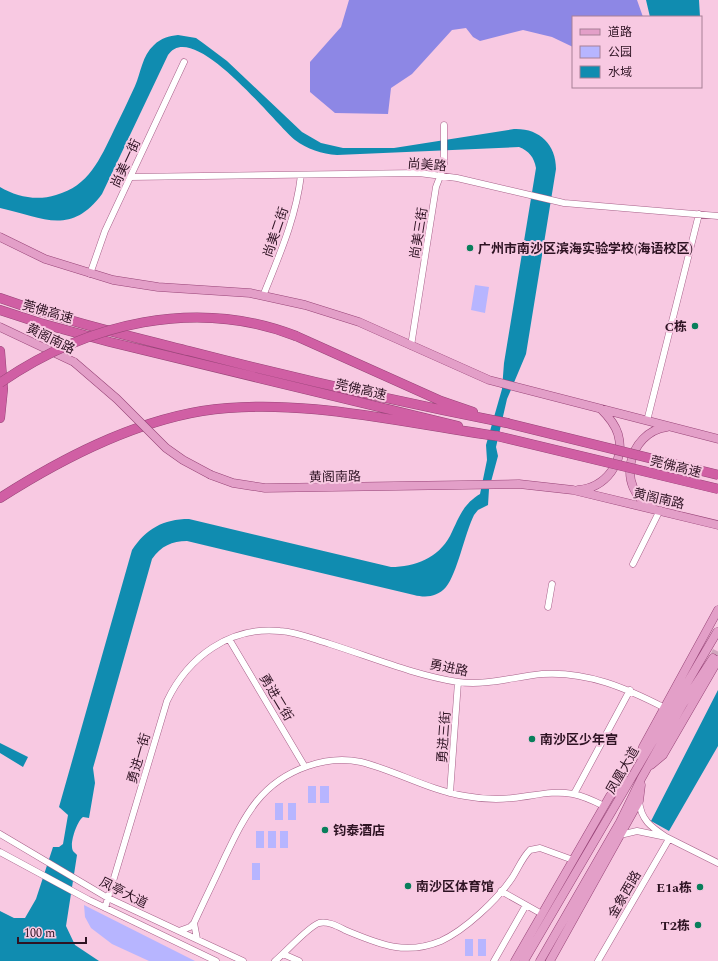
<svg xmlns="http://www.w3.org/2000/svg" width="718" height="961" font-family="Spectral,'Noto Sans SC',serif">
<rect width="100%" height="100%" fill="#f8c9e2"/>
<path fill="#b7b5ff" d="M 475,285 L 489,287 L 485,313 L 471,310 Z
M 308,786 L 316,786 L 316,803 L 308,803 Z
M 320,786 L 329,786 L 329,803 L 320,803 Z
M 275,803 L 283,803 L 283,820 L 275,820 Z
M 288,803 L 296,803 L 296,820 L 288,820 Z
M 256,831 L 264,831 L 264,848 L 256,848 Z
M 268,831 L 276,831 L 276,848 L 268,848 Z
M 280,831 L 288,831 L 288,848 L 280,848 Z
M 252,863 L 260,863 L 260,880 L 252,880 Z
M 84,905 L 195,961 L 149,961 L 112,944 L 91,928 L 85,917 Z
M 465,939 L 473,939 L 473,956 L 465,956 Z
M 478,939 L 486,939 L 486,956 L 478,956 Z"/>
<path fill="#8d87e5" d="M 349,0 L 637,0 L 643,17 L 573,17 L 573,47 L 552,37 L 523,30 L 480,41 L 473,37 L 466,28 L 452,30 L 412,74 L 391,88 L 388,114 L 335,113 L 310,92 L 310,62 L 341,27 Z"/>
<path fill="#108cb0" d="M 646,0 L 699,0 L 700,17 L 650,17 Z
M 178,35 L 196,38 L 203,43 L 227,61 L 302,132 L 321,143 L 343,148 L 394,148 L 514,129 C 539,128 556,144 556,169 L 526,354 L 507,399 L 496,447 L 498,456 L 489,489 L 488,505 L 478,510 L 474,515 C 465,533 457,574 446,587 C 437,597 426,598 414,595 L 187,541 C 172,541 161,546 152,559 L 93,768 L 95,783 L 89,818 L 83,817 C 77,821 69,844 73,851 C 74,852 76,854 77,855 L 66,926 L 75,945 L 99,961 L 0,961 L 0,911 L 14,918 L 25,918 L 36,899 L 53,847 L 59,847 L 63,844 L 68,815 L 59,807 L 132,550 C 146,529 163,519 189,519 L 391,567 C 415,567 438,558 450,536 C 459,518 462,505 480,494 L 487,460 L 486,445 L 502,389 L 504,363 L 536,168 C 534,157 529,151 519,147 L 337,155 C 322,154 307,149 295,140 C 275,124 193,17 168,55 L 102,194 C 70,237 42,217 0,208 L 0,187 C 17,197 37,201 56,195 C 89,186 100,159 114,130 C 121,116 128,101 135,86 C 141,72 142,56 154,45 C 161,38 169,36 178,35 Z
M 718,690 L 718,746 L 669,831 L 651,821 Z
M 0,743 L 28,757 L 23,767 L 0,753 Z"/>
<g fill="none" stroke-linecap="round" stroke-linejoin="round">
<path stroke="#d0a5bc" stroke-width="8" stroke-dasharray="8 4" stroke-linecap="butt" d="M 713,658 L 718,648"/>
<defs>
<path id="minor" d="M 130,177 L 419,173 L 457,178 L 564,203 L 718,216
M 90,274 L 105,231 L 184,62
M 263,296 C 279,256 296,218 301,175
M 411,346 L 436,187 L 444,166 L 444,125
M 647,421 L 699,214
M 633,564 L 660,510
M 548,607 L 552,584
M 229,639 L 305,767
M 450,793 L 458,682
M 574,794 L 630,690
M 0,834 L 108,898 L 243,961
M 620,835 L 637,831 L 666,837 C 651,827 641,820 639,801
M 666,837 L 718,863
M 0,852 L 89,900 L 216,961
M 501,891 L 542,914
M 105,908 L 167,701 C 188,657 230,626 280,631 C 297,632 313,639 330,644 C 371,657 414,675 458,682 C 486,686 513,677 542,674 C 587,671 626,688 665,708
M 194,923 C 204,901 215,879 225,857 C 245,815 261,782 308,766 C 325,760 343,758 361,762 C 397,771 428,790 465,796 C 481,799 497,800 513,798 C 534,796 552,790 573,794 C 584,796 594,801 604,806
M 179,931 L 190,927 L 194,923 L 197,939
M 283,954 L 299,961
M 275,961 C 285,953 309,926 319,923 C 328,921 337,926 345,930 C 379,944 405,956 441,941 C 465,930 497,900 512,878 C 518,869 522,858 530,850 L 540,848 L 573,860
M 494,961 L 526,905
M 598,961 L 669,839"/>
<path id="major" d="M 0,237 L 45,259 L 113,280 L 158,287 L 250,293 L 305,305 L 359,322 L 489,380 L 718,439
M 0,327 L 74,362
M 211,475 L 233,483 L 265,488 L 519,484 L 573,490 L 718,525
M 578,490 C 605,488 626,462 618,434 C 615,424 608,416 601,409
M 652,507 C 615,489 628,432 667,427
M 640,756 L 643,747 L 718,610
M 651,765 L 663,755 L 718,660
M 515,961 L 610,796 L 626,781
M 524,961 L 717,632
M 540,961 L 620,822 L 641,779 L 683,704 L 713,658
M 550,961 L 639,801 L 641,785"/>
<path id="highway" d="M 0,298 C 62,320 125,335 189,351 C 294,378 400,402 507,423
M 0,310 L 40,323 L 110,342 L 458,426
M 296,336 L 441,401 L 473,412
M 0,351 L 3,389 L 0,418
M 0,498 C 61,459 130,423 202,411 C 297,396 403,423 497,436"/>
</defs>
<use href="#minor" stroke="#a76189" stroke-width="7"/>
<use href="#major" stroke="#974477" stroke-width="9"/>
<use href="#highway" stroke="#974477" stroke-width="10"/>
<use href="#minor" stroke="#fff" stroke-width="6"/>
<use href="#major" stroke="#e39fc8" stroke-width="8"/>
<use href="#highway" stroke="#d05fa4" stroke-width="9"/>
<defs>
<path id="major-bridge" d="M 74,362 L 117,399 L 166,448 L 183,460 L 211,475"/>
<path id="highway-bridge" d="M 0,383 C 87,323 196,297 296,336
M 507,423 L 718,475
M 497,436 L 718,489"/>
</defs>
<use href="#major-bridge" stroke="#974477" stroke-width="9" stroke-linecap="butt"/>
<use href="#highway-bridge" stroke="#974477" stroke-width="10" stroke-linecap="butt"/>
<use href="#major-bridge" stroke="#e39fc8" stroke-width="8"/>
<use href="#highway-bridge" stroke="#d05fa4" stroke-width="9"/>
</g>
<g fill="#097e5b" stroke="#f8c9e2" stroke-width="1.5">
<circle cx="470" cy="248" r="4"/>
<circle cx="695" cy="326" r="4"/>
<circle cx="532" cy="739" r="4"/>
<circle cx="325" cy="830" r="4"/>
<circle cx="408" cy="886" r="4"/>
<circle cx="700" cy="887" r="4"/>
<circle cx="698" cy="925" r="4"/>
</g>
<g text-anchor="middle" stroke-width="4" stroke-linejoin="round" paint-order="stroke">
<g font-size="13" fill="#2e1323" stroke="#f8c9e2">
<text transform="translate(125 163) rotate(-65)" y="5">尚美一街</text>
<text transform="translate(427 164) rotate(4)" y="5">尚美路</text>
<text transform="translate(275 232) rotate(-71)" y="5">尚美二街</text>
<text transform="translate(418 233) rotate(-81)" y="5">尚美三街</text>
<text transform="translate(48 311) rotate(16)" y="5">莞佛高速</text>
<text transform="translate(51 338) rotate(26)" y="5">黄阁南路</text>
<text transform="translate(361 389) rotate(13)" y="5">莞佛高速</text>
<text transform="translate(676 466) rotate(14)" y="5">莞佛高速</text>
<text transform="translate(335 476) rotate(-1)" y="5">黄阁南路</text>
<text transform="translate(659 498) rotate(13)" y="5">黄阁南路</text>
<text transform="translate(449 667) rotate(11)" y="5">勇进路</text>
<text transform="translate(277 697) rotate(59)" y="5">勇进二街</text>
<text transform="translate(443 737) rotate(-86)" y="5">勇进三街</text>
<text transform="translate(138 758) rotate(-74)" y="5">勇进一街</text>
<text transform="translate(622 770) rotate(-60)" y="5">凤凰大道</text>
<text transform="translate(124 892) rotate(27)" y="5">凤亭大道</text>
<text transform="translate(624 894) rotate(-60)" y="5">金象西路</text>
</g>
<g font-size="13" font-weight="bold" fill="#2e1323" stroke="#f8c9e2" text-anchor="start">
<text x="478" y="253">广州市南沙区滨海实验学校(海语校区)</text>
<text x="687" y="331" text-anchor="end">C栋</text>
<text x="540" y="744">南沙区少年宫</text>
<text x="333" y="835">钧泰酒店</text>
<text x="416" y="891">南沙区体育馆</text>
<text x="692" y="892" text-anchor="end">E1a栋</text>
<text x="690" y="930" text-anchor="end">T2栋</text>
</g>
</g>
<rect x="572" y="16" width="130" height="72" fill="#f8c9e2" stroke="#a78096"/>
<rect x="580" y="29" width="20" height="6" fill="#e39fc8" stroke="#a78096"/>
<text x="608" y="36" font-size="12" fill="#2e1323">道路</text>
<rect x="580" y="46" width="20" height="12" fill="#b7b5ff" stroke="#a78096"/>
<text x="608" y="56" font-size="12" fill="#2e1323">公园</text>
<rect x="580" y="66" width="20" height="12" fill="#108cb0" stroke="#a78096"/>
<text x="608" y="76" font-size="12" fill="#2e1323">水域</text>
<path d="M18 937v6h68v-6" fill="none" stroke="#2e1323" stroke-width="2"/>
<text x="24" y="937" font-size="12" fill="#2e1323" stroke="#f8c9e2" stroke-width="3" paint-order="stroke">100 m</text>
</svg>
